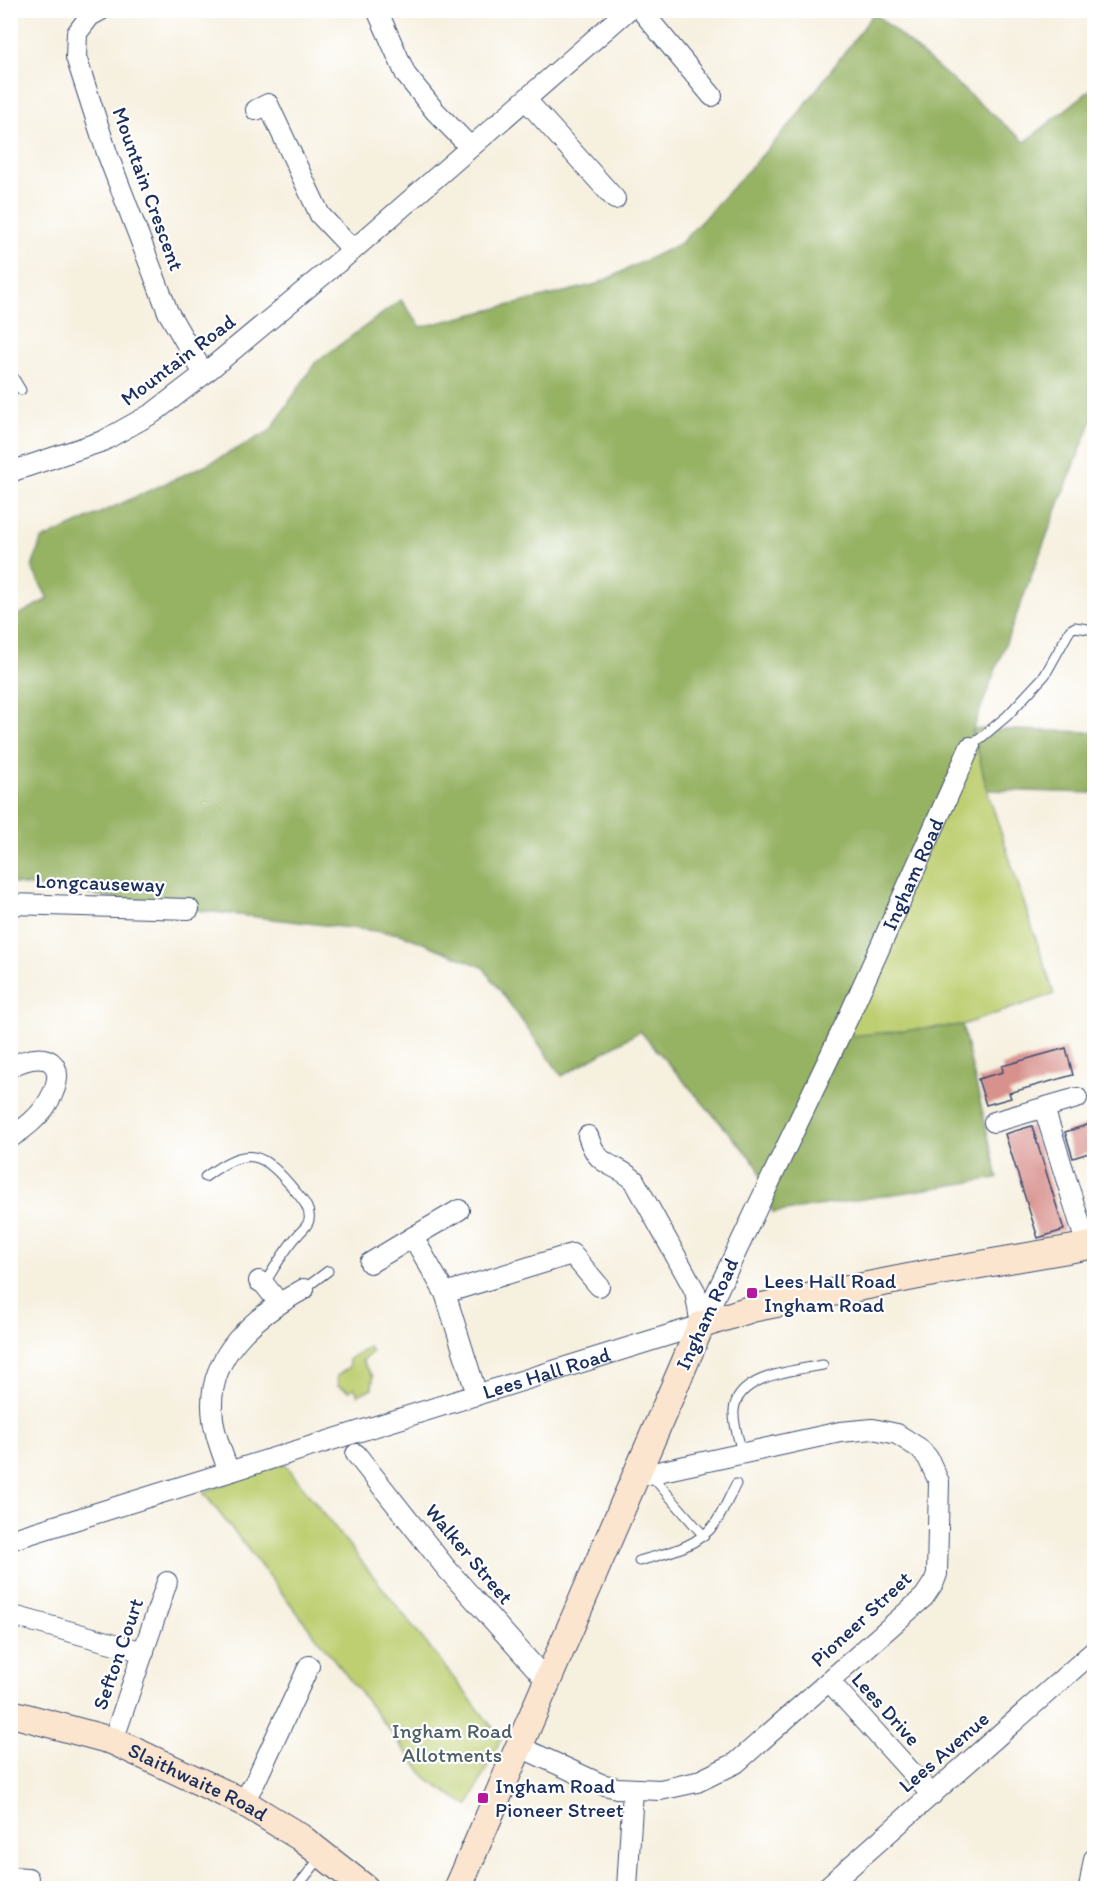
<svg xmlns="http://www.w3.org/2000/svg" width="1105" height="1899" font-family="Itim,sans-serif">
<rect width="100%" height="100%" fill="#fff"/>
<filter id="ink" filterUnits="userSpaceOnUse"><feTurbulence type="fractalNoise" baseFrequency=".0167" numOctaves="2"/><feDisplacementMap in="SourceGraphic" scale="12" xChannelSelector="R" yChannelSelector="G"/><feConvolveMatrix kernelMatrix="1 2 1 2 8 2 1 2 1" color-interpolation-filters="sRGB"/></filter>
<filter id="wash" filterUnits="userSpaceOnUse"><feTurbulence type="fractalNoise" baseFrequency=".008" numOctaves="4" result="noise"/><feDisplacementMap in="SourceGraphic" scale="24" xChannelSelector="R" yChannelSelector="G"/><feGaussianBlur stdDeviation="1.35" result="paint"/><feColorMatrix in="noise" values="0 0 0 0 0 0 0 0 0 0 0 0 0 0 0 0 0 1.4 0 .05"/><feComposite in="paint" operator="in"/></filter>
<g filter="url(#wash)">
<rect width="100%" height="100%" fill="#f6f0df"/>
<path fill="#becf72" stroke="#6c7f68" stroke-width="1.5" d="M 973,729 L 987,790 L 1054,994 L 962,1025 L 839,1038 Z
M 369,1346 L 372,1352 L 362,1361 L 373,1376 L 372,1388 L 358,1395 L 354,1387 L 350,1391 L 338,1386 L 337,1376 L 349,1367 L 349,1359 Z
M 284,1463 L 501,1738 L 468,1806 L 429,1781 L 203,1492 Z"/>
<path fill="#96b264" stroke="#587061" stroke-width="1.5" d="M 874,13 L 1025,142 L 1094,87 L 1094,415 L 1058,506 L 973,729 L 1094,732 L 1094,793 L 987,790 L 973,730 L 839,1037 L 962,1025 L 998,1178 L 773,1213 L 757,1165 L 640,1031 L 562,1076 L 483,967 L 401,934 L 189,909 L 11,883 L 11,619 L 48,599 L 32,568 L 41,540 L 212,462 L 270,431 L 315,363 L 401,300 L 421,327 L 597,284 L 681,243 L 790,125 Z"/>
<g id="blocks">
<path fill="#d8928e" d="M 1066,1048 L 1073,1075 L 1009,1093 L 1011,1098 L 986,1105 L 978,1079 L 1003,1072 L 1002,1066 Z
M 1090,1124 L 1095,1138 L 1095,1151 L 1073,1158 L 1065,1132 Z
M 1032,1126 L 1064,1230 L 1038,1238 L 1005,1134 Z"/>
</g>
</g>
<g filter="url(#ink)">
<use href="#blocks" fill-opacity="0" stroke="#3c4c71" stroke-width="1.5"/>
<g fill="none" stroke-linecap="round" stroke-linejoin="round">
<defs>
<path id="lane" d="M 10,372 L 21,390
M 970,747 L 1007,716 L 1045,675 L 1070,630 L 1075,627 L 1094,630
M 205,1177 C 249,1144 263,1152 296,1192 C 302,1199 311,1209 309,1220 C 308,1226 302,1230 298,1235 C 285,1249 275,1267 264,1284
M 304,1289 L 328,1271
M 742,1452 C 739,1440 733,1424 734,1411 C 736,1375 797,1370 823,1365
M 650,1474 L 704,1536
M 639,1561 C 666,1553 695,1548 714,1525 C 723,1513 729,1497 736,1484
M 296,1888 L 321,1857"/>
<g id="street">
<path d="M 101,10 L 90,16 L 77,33 L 76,57 L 107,153 L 168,312 L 204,374"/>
<path d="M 377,10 L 406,75 L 435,111 L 470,147"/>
<path d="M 641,10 L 712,96"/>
<path d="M 527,101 L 615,199"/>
<path d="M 256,110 L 268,104 L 320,215 L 353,250"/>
<path d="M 10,472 L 103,441 L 153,413 L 204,374 L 353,250 L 628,10"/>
<path d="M 10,904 L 189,909"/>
<path d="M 10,1067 C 53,1045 71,1069 45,1107 C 36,1120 24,1129 10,1138"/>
<path d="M 1044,1108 L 1087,1246"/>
<path d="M 994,1122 L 1077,1098"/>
<path d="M 588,1136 C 599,1170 613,1161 634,1180 L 695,1291 L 701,1325"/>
<path d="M 459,1210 L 413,1237 L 445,1293 L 477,1395"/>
<path d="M 370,1263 L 413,1237"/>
<path d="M 259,1281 L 264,1284 L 279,1303"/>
<path d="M 445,1293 L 572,1254 L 599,1286"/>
<path id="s1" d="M 701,1325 L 849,1016 L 970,747"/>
<path d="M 356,1454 L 446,1568 L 548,1682"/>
<path d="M 229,1472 C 223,1455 215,1437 213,1419 C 204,1356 255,1316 304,1289"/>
<path id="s2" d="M 10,1540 L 701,1325"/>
<path d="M 10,1615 L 144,1652"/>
<path d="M 829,1681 L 932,1795"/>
<path d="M 113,1741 L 167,1582"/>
<path d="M 520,1747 L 601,1784 L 617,1788 L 660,1790 L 697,1782 L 736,1763 L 924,1597 L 934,1582 L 937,1574 L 939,1482 L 928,1458 L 919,1448 L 897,1434 L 873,1429 L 840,1432 L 635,1477"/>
<path d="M 243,1802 L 255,1782 L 309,1666"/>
<path d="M 10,1877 L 28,1878"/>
<path d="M 627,1888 L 633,1790"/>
<path d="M 826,1888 L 1094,1651"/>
<path d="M 1089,1888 L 1094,1859"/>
</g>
<g id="secondary">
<path id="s3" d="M 10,1713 L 113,1741 L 243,1802 L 300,1837 L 365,1888"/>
<path d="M 458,1888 L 701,1325 L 754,1308 L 931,1273 L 1094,1245"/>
</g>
</defs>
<use href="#lane" stroke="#3c4c71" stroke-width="11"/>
<use href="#street" stroke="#3c4c71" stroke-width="22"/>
<use href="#secondary" stroke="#3c4c71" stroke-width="29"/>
<use href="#lane" stroke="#fff" stroke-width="9"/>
<use href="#street" stroke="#fff" stroke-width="20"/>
<use href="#secondary" stroke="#fbe5cf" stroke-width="27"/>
</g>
</g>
<g fill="#b5179e" stroke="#fff" stroke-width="2">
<rect x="746" y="1287" width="12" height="12" rx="3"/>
<rect x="477" y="1792" width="12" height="12" rx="3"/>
</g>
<g text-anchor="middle" stroke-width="4.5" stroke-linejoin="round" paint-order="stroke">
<g font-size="21" fill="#1b2f5e" stroke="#fff">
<text transform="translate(148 189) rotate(70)" y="7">Mountain Crescent</text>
<text transform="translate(178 360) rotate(-37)" y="7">Mountain Road</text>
<text dy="7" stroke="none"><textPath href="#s1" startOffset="498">Ingham Road</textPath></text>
<text transform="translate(100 883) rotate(2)" y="7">Longcauseway</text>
<text transform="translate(707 1314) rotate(-65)" y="7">Ingham Road</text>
<text dy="7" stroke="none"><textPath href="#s2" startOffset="562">Lees Hall Road</textPath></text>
<text transform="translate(469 1554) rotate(50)" y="7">Walker Street</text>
<text transform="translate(861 1619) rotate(-43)" y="7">Pioneer Street</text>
<text transform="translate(118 1654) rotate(-71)" y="7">Sefton Court</text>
<text transform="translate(886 1709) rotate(48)" y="7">Lees Drive</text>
<text transform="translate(944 1752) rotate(-41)" y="7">Lees Avenue</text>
<text dy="7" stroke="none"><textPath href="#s3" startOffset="201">Slaithwaite Road</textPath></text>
</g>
<g font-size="21" fill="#1b2f5e" stroke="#fff" text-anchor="start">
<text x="764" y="1288">Lees Hall Road<tspan x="764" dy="24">Ingham Road</tspan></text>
<text x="495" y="1793">Ingham Road<tspan x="495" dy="24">Pioneer Street</tspan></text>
</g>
<g font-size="21" fill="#4c5f64" stroke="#fff">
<text x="452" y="1738">Ingham Road<tspan x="452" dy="24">Allotments</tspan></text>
</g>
</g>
<rect width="1105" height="1899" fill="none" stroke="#fff" stroke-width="36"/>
</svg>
